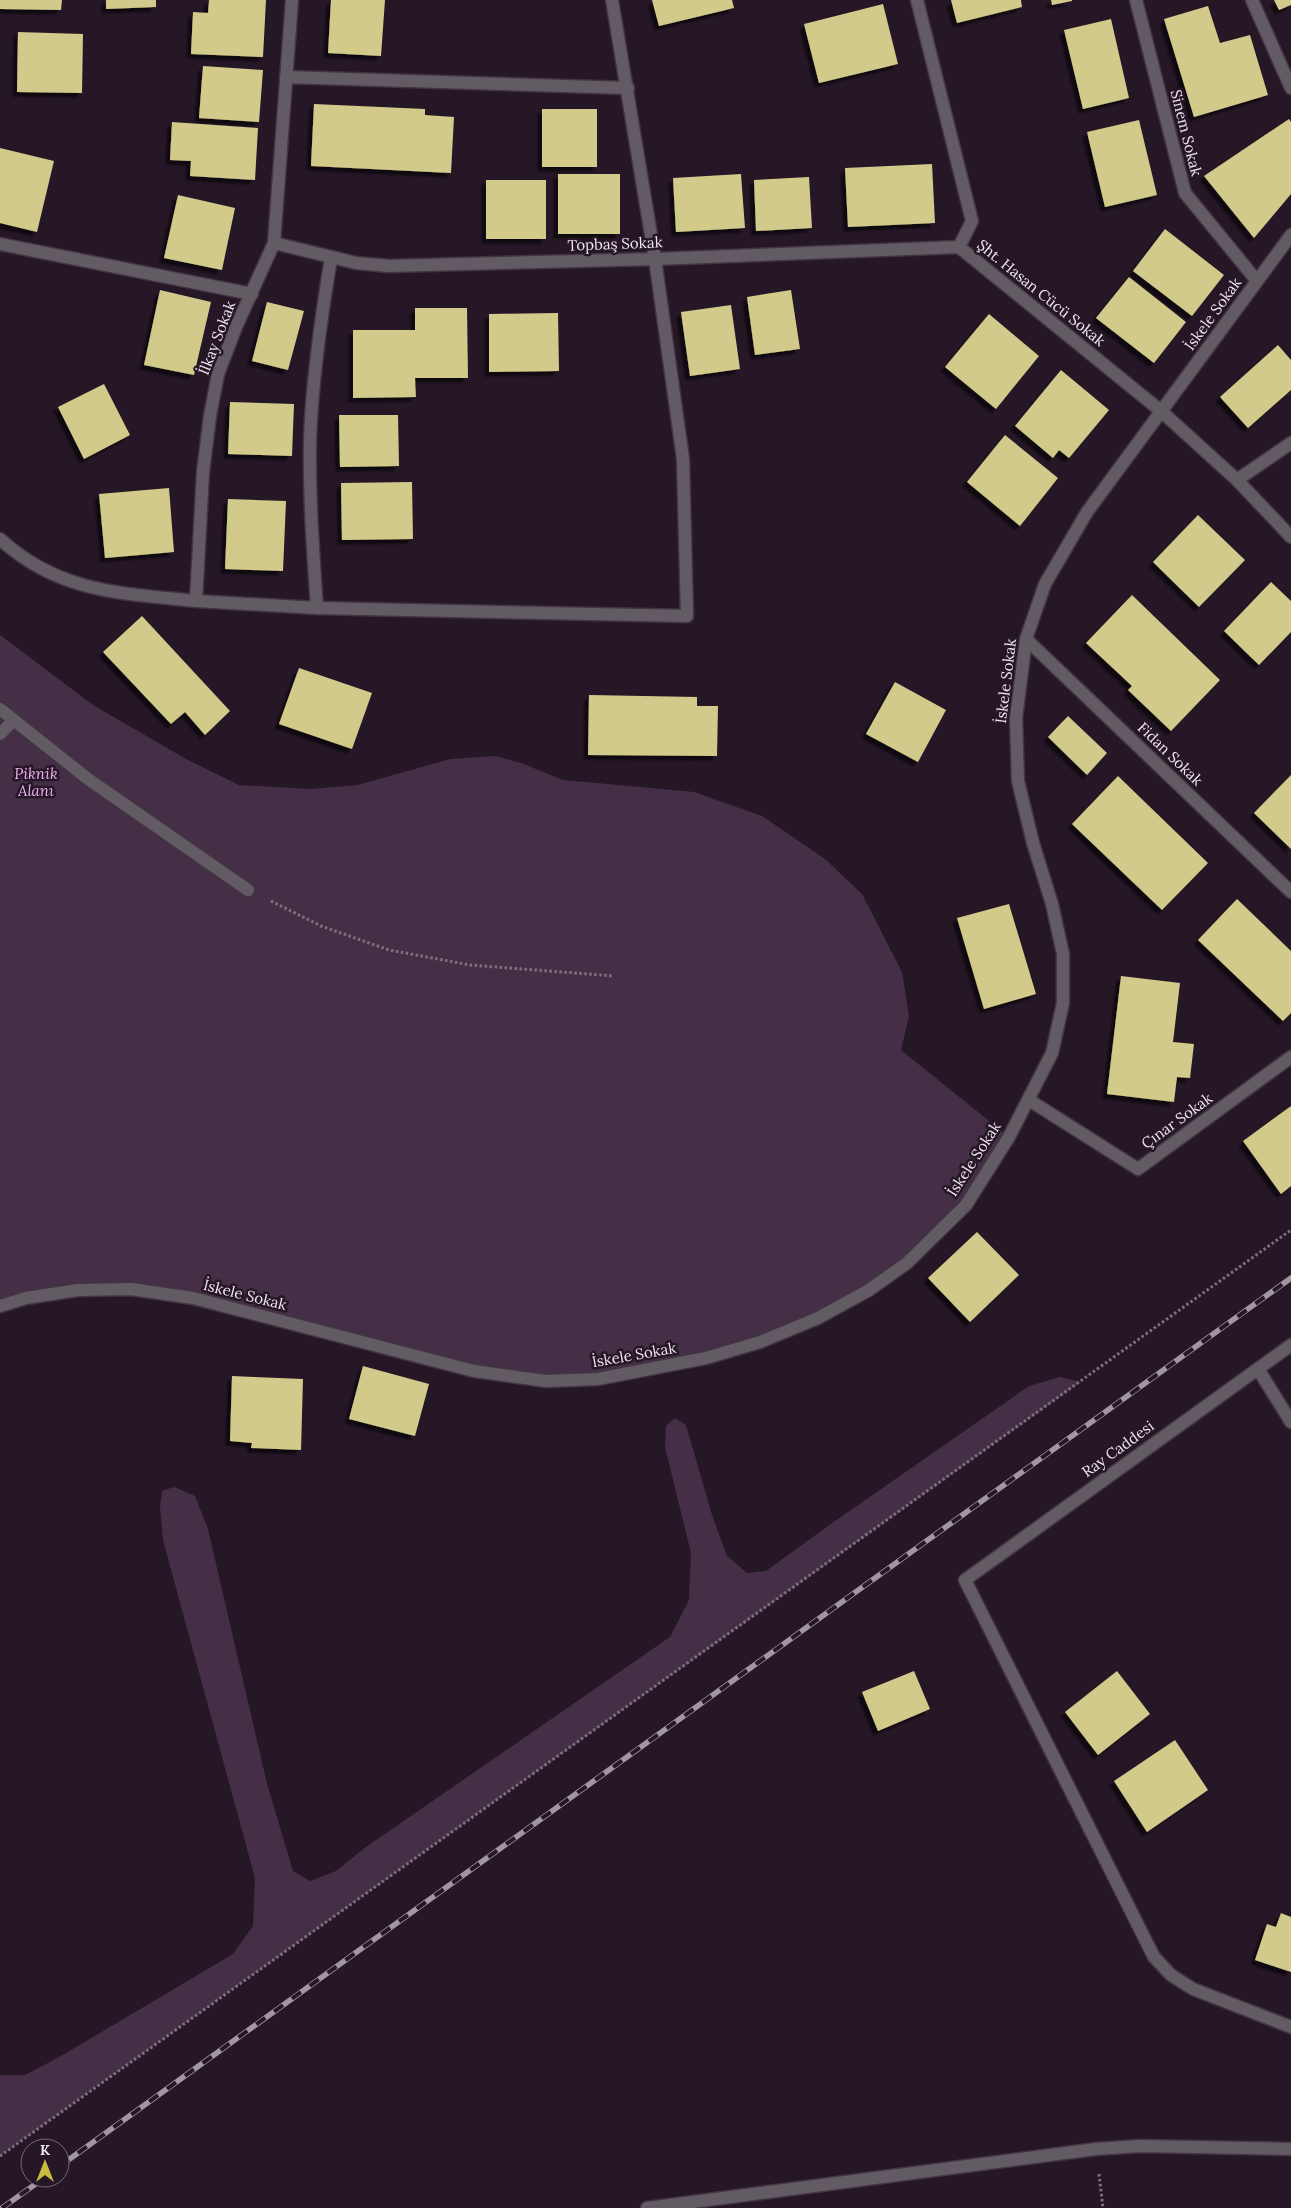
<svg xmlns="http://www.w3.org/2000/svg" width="1291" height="2208" font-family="Lora,serif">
<defs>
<filter id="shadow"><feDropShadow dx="-4.5" dy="4.5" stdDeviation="1" flood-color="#0009"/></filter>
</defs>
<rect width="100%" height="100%" fill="#261727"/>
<path fill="#452f47" d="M 0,635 L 93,705 L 186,759 L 239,785 L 311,789 L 358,785 L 450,759 L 495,756 L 521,763 L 563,780 L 694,792 L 762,816 L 825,859 L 862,894 L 902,972 L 909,1016 L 901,1050 L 1009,1137 L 966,1205 L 869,1290 L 760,1342 L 598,1379 L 474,1371 L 131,1289 L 0,1306 Z
M 1060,1377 L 1081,1382 L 0,2156 L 0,2075 L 25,2075 L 61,2056 L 233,1954 L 253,1926 L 255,1878 L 163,1540 L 160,1507 L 162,1491 L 174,1487 L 195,1496 L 208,1529 L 267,1784 L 293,1871 L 310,1881 L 336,1871 L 366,1847 L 670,1637 L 689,1600 L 691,1553 L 665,1447 L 666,1426 L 675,1418 L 686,1425 L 712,1515 L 727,1556 L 747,1573 L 766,1571 L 828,1526 L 1029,1386 Z"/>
<path fill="#d1ca8a" filter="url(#shadow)" d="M 0,0 L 62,0 L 61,10 L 0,9 Z
M 106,0 L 156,0 L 156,7 L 106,9 Z
M 209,0 L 266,0 L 263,57 L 191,54 L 193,12 L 208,13 Z
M 331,0 L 385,0 L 381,56 L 328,53 Z
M 652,0 L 732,0 L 734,8 L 659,26 Z
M 951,0 L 1021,0 L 1022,7 L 957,23 Z
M 1051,0 L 1072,0 L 1072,1 L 1052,5 Z
M 1274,0 L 1291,0 L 1291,5 L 1279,10 Z
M 883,4 L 898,64 L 819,83 L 804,24 Z
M 1208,6 L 1220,43 L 1250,35 L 1268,95 L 1194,117 L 1164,19 Z
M 1111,19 L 1129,98 L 1083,109 L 1064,30 Z
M 18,32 L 83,34 L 82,93 L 17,92 Z
M 203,66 L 263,70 L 259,122 L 199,118 Z
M 314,104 L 425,109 L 425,115 L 454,117 L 451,173 L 311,166 Z
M 542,109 L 597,109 L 597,167 L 542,167 Z
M 1289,119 L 1291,122 L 1291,194 L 1254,238 L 1204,176 Z
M 1139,120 L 1157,195 L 1105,207 L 1087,132 Z
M 172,122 L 258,128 L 255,180 L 190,176 L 191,161 L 170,160 Z
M 0,148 L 54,161 L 37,232 L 0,223 Z
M 932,164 L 935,223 L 848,227 L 845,168 Z
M 558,174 L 620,174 L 620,234 L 558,234 Z
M 741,174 L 745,228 L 676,232 L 673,178 Z
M 809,177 L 812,228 L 756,231 L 754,180 Z
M 486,180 L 546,180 L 546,239 L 486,239 Z
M 178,195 L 235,208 L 222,270 L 164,258 Z
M 1165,229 L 1224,275 L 1192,316 L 1133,271 Z
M 1129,277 L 1186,322 L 1154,363 L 1096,318 Z
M 160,290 L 211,302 L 194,375 L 144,365 Z
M 791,290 L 800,349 L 755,355 L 747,297 Z
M 267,302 L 304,311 L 288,370 L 252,361 Z
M 731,305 L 740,369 L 690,376 L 681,312 Z
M 415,308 L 467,308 L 468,378 L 415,378 L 416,397 L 353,398 L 353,330 L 415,330 Z
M 558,313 L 559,371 L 489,372 L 489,314 Z
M 989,314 L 1039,356 L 996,409 L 945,367 Z
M 1278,345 L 1291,360 L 1291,390 L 1248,428 L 1220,397 Z
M 1061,370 L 1109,410 L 1069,458 L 1059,450 L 1053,458 L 1015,426 Z
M 104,384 L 130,435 L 84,459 L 58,407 Z
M 230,402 L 294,404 L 292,456 L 228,454 Z
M 339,415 L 398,415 L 399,466 L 340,467 Z
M 1005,435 L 1058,478 L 1020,526 L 967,482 Z
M 412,482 L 413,539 L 342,540 L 341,483 Z
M 169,488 L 174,552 L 105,558 L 99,494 Z
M 228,499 L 286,501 L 283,571 L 225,569 Z
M 1198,515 L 1245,560 L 1199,607 L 1153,562 Z
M 1271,582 L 1291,601 L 1291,632 L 1259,665 L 1224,631 Z
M 1132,595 L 1220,680 L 1171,731 L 1128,690 L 1132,686 L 1086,643 Z
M 142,616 L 230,711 L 205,735 L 185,712 L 171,724 L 103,652 Z
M 299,668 L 372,693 L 352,749 L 279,724 Z
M 895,682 L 946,710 L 918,762 L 866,734 Z
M 589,695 L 697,697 L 697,706 L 718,706 L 717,756 L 588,755 Z
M 1068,716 L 1107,753 L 1087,775 L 1048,737 Z
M 1291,775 L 1291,849 L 1254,813 Z
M 1118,776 L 1208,863 L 1162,910 L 1072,824 Z
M 1237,899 L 1291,951 L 1291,1013 L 1283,1021 L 1198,940 Z
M 1009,904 L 1036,994 L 984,1009 L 957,918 Z
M 1121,976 L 1180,983 L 1173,1042 L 1194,1044 L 1190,1078 L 1177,1077 L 1174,1102 L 1107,1094 Z
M 1291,1106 L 1291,1186 L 1281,1194 L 1243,1141 Z
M 977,1232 L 1019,1275 L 970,1322 L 928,1278 Z
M 363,1366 L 429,1384 L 415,1436 L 349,1419 Z
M 232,1376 L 303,1379 L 301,1450 L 251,1448 L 252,1443 L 230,1441 Z
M 914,1671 L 930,1709 L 878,1731 L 862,1692 Z
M 1117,1671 L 1150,1714 L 1098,1755 L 1065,1712 Z
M 1175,1740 L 1208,1790 L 1147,1832 L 1114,1781 Z
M 1281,1913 L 1291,1917 L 1291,1972 L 1255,1960 L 1267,1924 L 1276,1927 Z"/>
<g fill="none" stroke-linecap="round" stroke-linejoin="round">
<defs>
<path id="service" d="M 1252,0 L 1291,88
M 286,77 L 628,88
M 0,244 L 252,294
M 0,734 L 14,720"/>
<path id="minor" d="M 292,0 L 274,243 L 236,327 L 218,374 L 210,416 L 203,472 L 196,601 L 317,608 L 687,616 L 683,459 L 655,259 L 612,0
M 917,0 L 972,221 L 959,247 L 1161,411 L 1237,480 L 1291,537
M 1136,0 L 1185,193 L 1257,281
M 274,243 L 356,263 L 389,266 L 655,259 L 959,247
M 1237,480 L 1291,443
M 0,539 C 59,593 121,593 196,601
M 317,608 C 313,552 309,496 310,440 C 312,379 321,318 331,258
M 1026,639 L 1291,892
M 0,709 L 88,779 L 248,890
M 1029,1100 L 1138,1169 L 1291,1057
M 0,1306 L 26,1298 L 78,1290 L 131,1289 L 193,1298 L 474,1371 L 546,1381 L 598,1379 L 706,1358 L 760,1342 L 818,1318 L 869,1290 L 907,1263 L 966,1205 L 1009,1137 L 1052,1053 L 1063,1003 L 1063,954 L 1052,904 L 1033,843 L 1018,781 L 1016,718 L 1026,639 L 1045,584 L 1087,512 L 1291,235
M 1291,1345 L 965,1580 L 1154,1957 L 1171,1975 L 1193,1989 L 1291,2027
M 1258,1369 L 1291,1422
M 647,2208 L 1096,2149 L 1140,2146 L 1291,2149"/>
</defs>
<use href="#service" stroke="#423443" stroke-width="15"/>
<use href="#minor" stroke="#423443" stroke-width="15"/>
<path stroke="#7e717f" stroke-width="3" stroke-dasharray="2.5 2.5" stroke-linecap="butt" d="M 271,901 L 321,926 L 389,950 L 470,965 L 614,976
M 0,2156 L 1291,1230
M 1099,2174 L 1103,2208"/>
<use href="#service" stroke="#635b64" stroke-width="12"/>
<use href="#minor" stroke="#635b64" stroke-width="12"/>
<defs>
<path id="rail" d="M 60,2166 L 1291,1278
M 2,2208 L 44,2178"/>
</defs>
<use href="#rail" stroke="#a296a3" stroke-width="5.5"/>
<use href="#rail" stroke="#261727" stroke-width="4" stroke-dasharray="11" stroke-linecap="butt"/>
</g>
<g text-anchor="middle" stroke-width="5" stroke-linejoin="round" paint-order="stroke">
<g font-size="15" fill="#efe5f0" stroke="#261727">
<text transform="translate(1186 133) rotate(76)" y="5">Sinem Sokak</text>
<text transform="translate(615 244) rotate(-2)" y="5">Topbaş Sokak</text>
<text transform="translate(1041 293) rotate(39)" y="5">Şht. Hasan Cücü Sokak</text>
<text transform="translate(1213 314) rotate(-54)" y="5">İskele Sokak</text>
<text transform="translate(217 338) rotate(-69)" y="5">İlkay Sokak</text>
<text transform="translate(1006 681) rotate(-83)" y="5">İskele Sokak</text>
<text transform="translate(1170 754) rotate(44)" y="5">Fidan Sokak</text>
<text transform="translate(1177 1121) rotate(-36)" y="5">Çınar Sokak</text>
<text transform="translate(974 1159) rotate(-57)" y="5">İskele Sokak</text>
<text transform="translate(245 1295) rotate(14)" y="5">İskele Sokak</text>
<text transform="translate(634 1355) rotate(-10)" y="5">İskele Sokak</text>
<text transform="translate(1118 1449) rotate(-36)" y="5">Ray Caddesi</text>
</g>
<g font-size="15" font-style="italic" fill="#eeb0f4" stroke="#261727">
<text x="36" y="779">Piknik<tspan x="36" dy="17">Alanı</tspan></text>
</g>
</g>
<g transform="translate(45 2163)"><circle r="24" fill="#261727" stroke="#766977"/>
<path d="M0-4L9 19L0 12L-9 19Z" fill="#c9bb3b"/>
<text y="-8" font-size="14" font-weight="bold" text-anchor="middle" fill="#efe5f0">K</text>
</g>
</svg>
